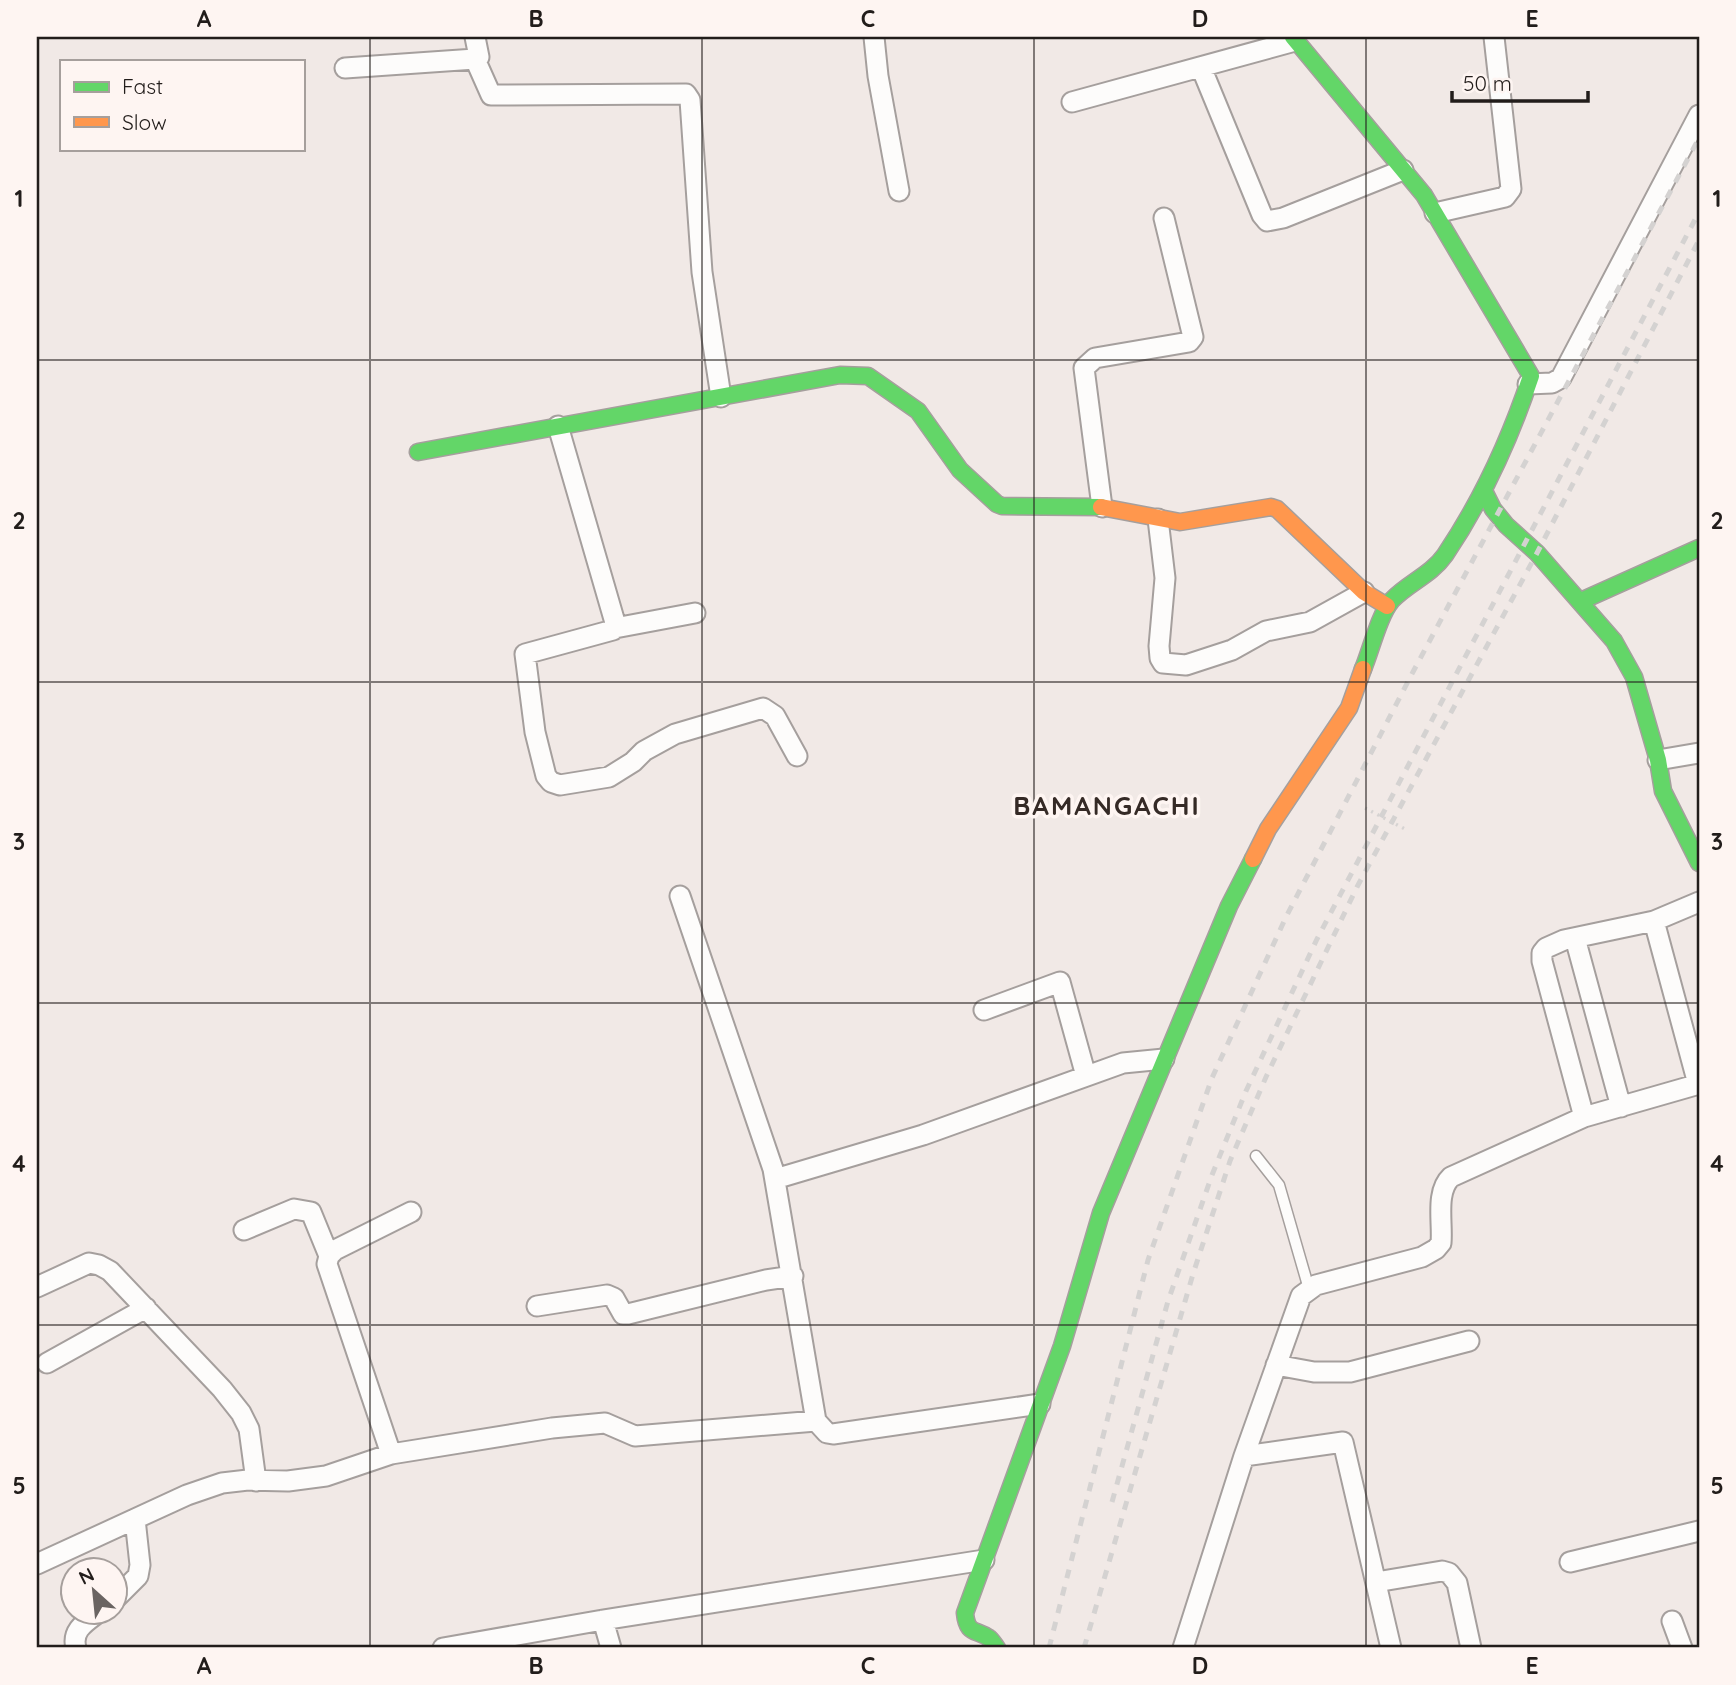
<svg xmlns="http://www.w3.org/2000/svg" width="1736" height="1685" font-family="Quicksand,sans-serif">
<rect width="100%" height="100%" fill="#f1e9e6"/>
<g fill="none" stroke-linecap="round" stroke-linejoin="round">
<defs>
<path id="lane" d="M 1256,1156 L 1279,1185 L 1309,1289"/>
<path id="street" d="M 874,37 L 878,76 L 899,191
M 475,59 L 491,95 L 686,94 L 690,100 L 702,272 L 721,397
M 1201,67 L 1262,215 L 1267,221 L 1283,218 L 1403,170
M 345,68 L 475,59 L 479,57 L 475,37
M 1072,102 L 1295,41
M 1435,213 L 1505,197 L 1511,189 L 1494,37
M 1528,384 L 1552,383 L 1561,378 L 1699,115
M 558,426 L 616,626 L 613,630 L 525,654 L 535,732 L 546,776 L 551,782 L 560,785 L 609,777 L 633,762 L 644,751 L 675,734 L 763,708 L 775,716 L 797,756
M 1102,507 L 1084,368 L 1095,358 L 1189,342 L 1193,337 L 1164,218
M 1158,519 L 1165,578 L 1159,646 L 1160,658 L 1163,663 L 1186,665 L 1232,650 L 1266,631 L 1310,622 L 1364,592
M 615,628 L 695,613
M 1658,760 L 1699,753
M 680,896 L 773,1169 L 816,1421 L 827,1433 L 833,1434 L 1040,1404
M 1654,921 L 1698,1084
M 1575,938 L 1621,1107
M 984,1010 L 1060,982 L 1086,1076
M 1584,1117 L 1542,961 L 1542,953 L 1546,948 L 1564,940 L 1654,921 L 1699,902
M 775,1179 L 923,1135 L 1123,1063 L 1164,1059
M 244,1230 L 294,1209 L 311,1212 L 329,1256
M 37,1287 L 89,1263 L 99,1265 L 110,1271 L 222,1389 L 241,1413 L 249,1429 L 256,1481
M 537,1306 L 607,1295 L 614,1298 L 623,1314 L 628,1314 L 766,1280 L 793,1276
M 47,1363 L 146,1308
M 1276,1365 L 1314,1372 L 1350,1372 L 1469,1341
M 391,1454 L 327,1264 L 329,1256 L 335,1250 L 411,1212
M 1244,1456 L 1343,1442 L 1391,1648
M 1570,1562 L 1699,1531
M 37,1564 L 187,1495 L 222,1483 L 248,1480 L 288,1481 L 326,1476 L 391,1454 L 552,1428 L 605,1423 L 635,1436 L 816,1421
M 1376,1582 L 1442,1571 L 1449,1573 L 1457,1583 L 1471,1648
M 116,1598 L 138,1576 L 140,1565 L 135,1519
M 603,1620 L 611,1648
M 1672,1621 L 1682,1648
M 76,1648 C 71,1630 86,1622 99,1612
M 443,1648 L 603,1620 L 984,1560
M 1183,1648 L 1244,1456 L 1301,1296 L 1316,1285 L 1422,1257 L 1436,1249 L 1441,1243 C 1443,1223 1435,1192 1451,1177 L 1584,1117 L 1699,1084"/>
<path id="fast" d="M 1293,37 L 1424,195 L 1531,376 C 1510,439 1482,500 1445,555 C 1431,575 1408,583 1392,600 C 1379,615 1371,650 1363,669
M 418,452 L 840,375 L 868,376 L 918,411 L 960,470 L 997,504 L 1002,506 L 1101,507
M 1484,491 L 1493,509 L 1506,525 L 1537,553 L 1614,641 L 1634,677 L 1658,760 L 1663,791 L 1699,863
M 1581,601 L 1699,548
M 997,1648 C 996,1647 991,1639 989,1638 C 976,1629 967,1635 965,1613 L 1062,1346 L 1101,1213 L 1229,906 L 1253,859"/>
<path id="slow" d="M 1101,507 L 1180,522 L 1271,507 L 1277,509 L 1364,592 L 1387,606
M 1253,859 L 1268,829 L 1349,708 L 1363,669"/>
</defs>
<use href="#lane" stroke="#a59f9d" stroke-width="13"/>
<use href="#street" stroke="#a59f9d" stroke-width="23"/>
<use href="#fast" stroke="#a59f9d" stroke-width="19"/>
<use href="#slow" stroke="#a59f9d" stroke-width="19"/>
<use href="#lane" stroke="#fdfcfb" stroke-width="10"/>
<use href="#street" stroke="#fdfcfb" stroke-width="19"/>
<use href="#fast" stroke="#63d668" stroke-width="16"/>
<use href="#slow" stroke="#ff974d" stroke-width="16"/>
<path stroke="#d4d2d1" stroke-width="5" stroke-dasharray="9 9" stroke-linecap="butt" d="M 1112,1502 L 1168,1301 L 1212,1175 L 1246,1091 L 1317,939 L 1699,212
M 1049,1648 L 1148,1260 L 1212,1078 L 1286,917 L 1414,670 L 1699,138
M 1084,1648 L 1193,1274 L 1230,1161 L 1266,1077 L 1357,887 L 1537,553 L 1699,240"/>
<path stroke="#d6d3d2" stroke-width="3.5" stroke-dasharray="2 5" stroke-linecap="butt" d="M 1365,808 L 1405,829"/>
</g>
<path fill="none" stroke="#221d1b" stroke-width="2" stroke-opacity="0.55" d="M 370,37 L 370,1648M 702,37 L 702,1648M 1034,37 L 1034,1648M 1366,37 L 1366,1648M 37,360 L 1699,360M 37,682 L 1699,682M 37,1003 L 1699,1003M 37,1325 L 1699,1325"/>
<g text-anchor="middle" stroke-width="7" stroke-linejoin="round" paint-order="stroke">
<g font-size="26" font-weight="bold" letter-spacing="2" fill="#352a26" stroke="#fef5f2">
<text x="1107" y="815">BAMANGACHI</text>
</g>
</g>
<rect width="1736" height="1685" fill="none" stroke="#fef5f2" stroke-width="77"/>
<rect x="60" y="60" width="245" height="91" fill="#fef5f2" stroke="#a69f9c" stroke-width="2"/>
<rect x="74" y="82" width="35" height="10" fill="#63d668" stroke="#a69f9c" stroke-width="2"/>
<text x="122" y="94" font-size="21" fill="#221d1b">Fast</text>
<rect x="74" y="117" width="35" height="10" fill="#ff974d" stroke="#a69f9c" stroke-width="2"/>
<text x="122" y="130" font-size="21" fill="#221d1b">Slow</text>
<g transform="translate(94 1591) rotate(333)"><circle r="33" fill="#fef5f2" stroke="#a69f9c" stroke-width="2"/>
<path d="M0-5L12 26L0 18L-12 26Z" fill="#6a6462"/>
<text y="-10" font-size="19" font-weight="bold" text-anchor="middle" fill="#221d1b">N</text>
</g>
<path d="M1452 91v10h136v-10" fill="none" stroke="#221d1b" stroke-width="3.5"/>
<text x="1463" y="91" font-size="21" fill="#221d1b" stroke="#fef5f2" stroke-width="5" paint-order="stroke">50 m</text>
<rect x="38" y="38" width="1660" height="1608" fill="none" stroke="#221d1b" stroke-width="2.5"/>
<g font-size="23" text-anchor="middle" font-weight="bold" fill="#221d1b">
<text x="204" y="27">A</text>
<text x="536" y="27">B</text>
<text x="868" y="27">C</text>
<text x="1200" y="27">D</text>
<text x="1532" y="27">E</text>
<text x="19" y="207">1</text>
<text x="1717" y="207">1</text>
<text x="19" y="529">2</text>
<text x="1717" y="529">2</text>
<text x="19" y="850">3</text>
<text x="1717" y="850">3</text>
<text x="19" y="1172">4</text>
<text x="1717" y="1172">4</text>
<text x="19" y="1494">5</text>
<text x="1717" y="1494">5</text>
<text x="204" y="1674">A</text>
<text x="536" y="1674">B</text>
<text x="868" y="1674">C</text>
<text x="1200" y="1674">D</text>
<text x="1532" y="1674">E</text>
</g>
</svg>
